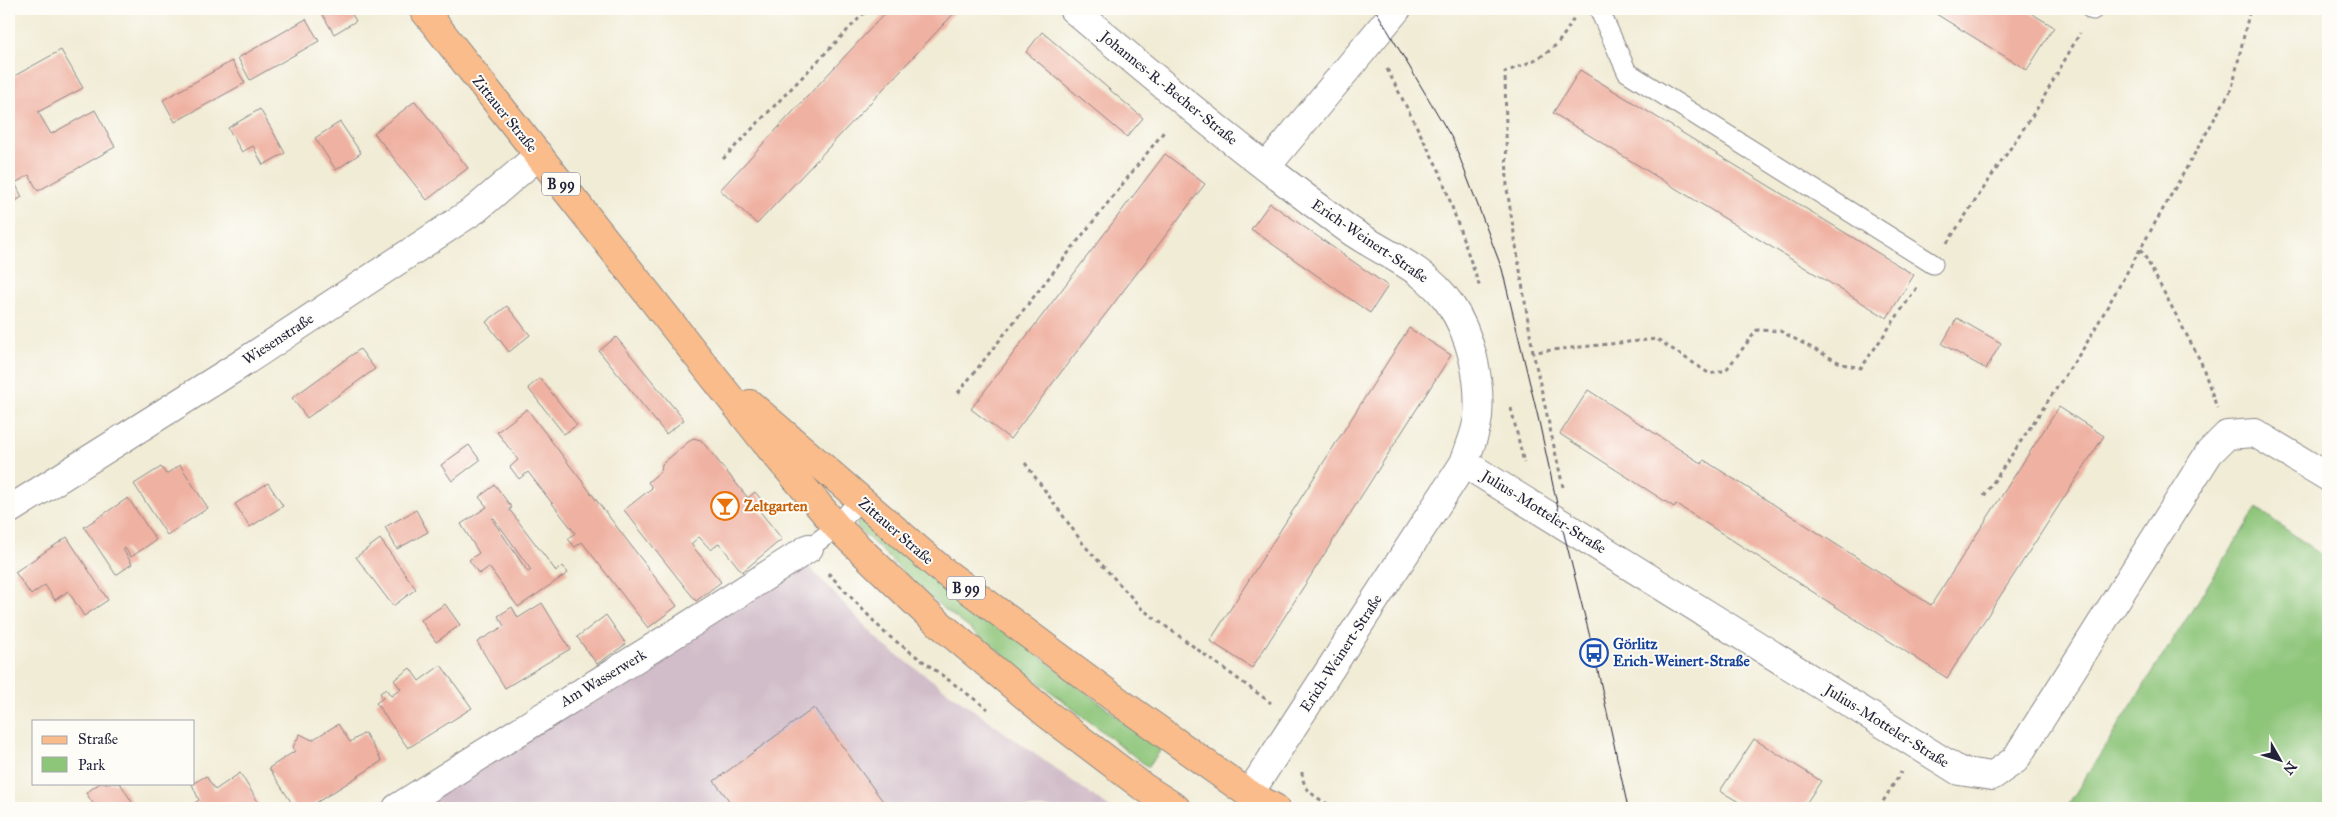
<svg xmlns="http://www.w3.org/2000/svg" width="2337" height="817" font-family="'IM FELL Great Primer',serif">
<rect width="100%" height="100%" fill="#fdfcf7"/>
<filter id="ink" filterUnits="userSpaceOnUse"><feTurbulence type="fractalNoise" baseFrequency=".02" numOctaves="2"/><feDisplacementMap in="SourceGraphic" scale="10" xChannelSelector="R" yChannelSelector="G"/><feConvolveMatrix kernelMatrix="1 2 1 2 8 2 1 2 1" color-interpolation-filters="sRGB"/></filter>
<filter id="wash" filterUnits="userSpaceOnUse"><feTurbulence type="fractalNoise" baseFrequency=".0096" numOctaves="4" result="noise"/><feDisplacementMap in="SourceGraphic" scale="20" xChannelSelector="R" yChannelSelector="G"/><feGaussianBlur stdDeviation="1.12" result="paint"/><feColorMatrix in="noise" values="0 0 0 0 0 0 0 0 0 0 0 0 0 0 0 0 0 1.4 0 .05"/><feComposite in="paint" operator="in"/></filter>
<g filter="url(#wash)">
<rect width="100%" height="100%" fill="#f1ecd6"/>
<path fill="#d1bdc9" d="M 800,557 L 882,644 L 1110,808 L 405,808 Z"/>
<path fill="#8dc579" stroke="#58745a" d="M 2257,508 L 2328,560 L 2328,802 L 2325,808 L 2066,808 Z
M 861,518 L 1161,750 L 1148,767 L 934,601 L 857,527 L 857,522 Z"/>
<g id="blocks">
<path fill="#efb1a1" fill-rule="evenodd" d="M 325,9 L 349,9 L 356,21 L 334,34 L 321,12 Z
M 889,9 L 958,9 L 757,224 L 720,190 Z
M 1928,9 L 2024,9 L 2054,27 L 2027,70 Z
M 306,19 L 319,41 L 250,80 L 238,58 Z
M 1042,32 L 1143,118 L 1127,137 L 1026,52 Z
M 61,50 L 83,88 L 38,112 L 51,134 L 95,110 L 115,147 L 38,191 L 29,175 L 15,183 L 22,197 L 9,205 L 9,79 Z
M 232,61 L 245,83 L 175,122 L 163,100 Z
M 1580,70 L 1914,275 L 1887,318 L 1553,113 Z
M 415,101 L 468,168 L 427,200 L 374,133 Z
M 260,109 L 285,153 L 263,165 L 253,146 L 242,152 L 228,128 Z
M 340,122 L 361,153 L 336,170 L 315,138 Z
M 1165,154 L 1205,184 L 1010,439 L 971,409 Z
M 1270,203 L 1388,286 L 1370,313 L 1251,229 Z
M 507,306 L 530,335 L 509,352 L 486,322 Z
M 1957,318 L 2001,343 L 1986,369 L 1942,344 Z
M 1409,328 L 1451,355 L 1252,668 L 1210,641 Z
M 616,337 L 684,420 L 666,434 L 599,351 Z
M 360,349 L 375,369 L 307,418 L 292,398 Z
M 540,378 L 577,425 L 564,434 L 528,388 Z
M 1588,390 L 1702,464 L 1704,460 L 1931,605 L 2059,407 L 2104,436 L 1947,678 L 1676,504 L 1674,507 L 1560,434 Z
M 527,409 L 677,606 L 648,628 L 582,542 L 575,547 L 568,539 L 575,533 L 528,472 L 519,479 L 510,467 L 518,460 L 497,432 Z
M 693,438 L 701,440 L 748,498 L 755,492 L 765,504 L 758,509 L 782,539 L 742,572 L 719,543 L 711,550 L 699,537 L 691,544 L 721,582 L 696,601 L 624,510 L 652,488 L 648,482 L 661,471 L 662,464 Z
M 469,445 L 480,460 L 452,481 L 441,465 Z
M 180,465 L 208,508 L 167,535 L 134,484 L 161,467 L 166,474 Z
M 268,483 L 283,506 L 250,527 L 235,504 Z
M 495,485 L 512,508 L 509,509 L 556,571 L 563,566 L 568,573 L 518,607 L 489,567 L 479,574 L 469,560 L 479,553 L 461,524 L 487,507 L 479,497 ZM 494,518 L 531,570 L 528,572 L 492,519 Z
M 128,498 L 156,540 L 131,557 L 125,548 L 123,549 L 132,564 L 116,575 L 84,527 Z
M 416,510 L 428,532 L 397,549 L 385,527 Z
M 67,537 L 108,600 L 84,616 L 68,591 L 55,600 L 45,585 L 31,595 L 15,572 Z
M 380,539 L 416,589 L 393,606 L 356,557 Z
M 542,603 L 570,649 L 505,688 L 477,642 L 504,626 L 498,616 L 512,607 L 518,618 Z
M 445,604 L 460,625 L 436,642 L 421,620 Z
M 606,615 L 626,644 L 597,664 L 577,637 Z
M 441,665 L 472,708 L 408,748 L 376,703 L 383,698 L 380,693 L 386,689 L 391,696 L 401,689 L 394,680 L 410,668 L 419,681 Z
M 814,708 L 888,808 L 735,808 L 714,781 Z
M 338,724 L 350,742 L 365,733 L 382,761 L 308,808 L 295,808 L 269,768 L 295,751 L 293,747 L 300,734 L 312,740 Z
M 1754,739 L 1821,781 L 1803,808 L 1749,808 L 1720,791 Z
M 240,773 L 262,808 L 187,808 L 199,800 L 192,784 L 206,776 L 215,790 Z
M 100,783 L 120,783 L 132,802 L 123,808 L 96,808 L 86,793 Z"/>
</g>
</g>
<g filter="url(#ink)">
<use href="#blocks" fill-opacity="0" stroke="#8a8788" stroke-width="1"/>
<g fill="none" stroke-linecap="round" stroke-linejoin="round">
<defs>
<path id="service" d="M 1599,9 L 1627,72 L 1933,264
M 2091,9 L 2093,10
M 809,548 L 837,527 L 859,499"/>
<path id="minor" d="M 1073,9 C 1162,85 1253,160 1348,229 C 1383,254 1425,267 1450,304 C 1471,335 1481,379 1478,416 C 1477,431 1469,448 1464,463 L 1249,794
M 1266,167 L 1397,9
M 1464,463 L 1959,771 L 1992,776 L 2015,760 L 2209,453 L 2227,435 L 2255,433 L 2328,477
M 9,510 L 238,366 L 476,209 L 539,155
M 397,808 C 534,721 673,637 809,548"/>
<path id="primary" d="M 423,9 L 765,442 L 837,527 L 923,610 L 1047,714 L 1142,786 L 1176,808
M 750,404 L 942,570 L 1121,703 L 1249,794 L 1275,808"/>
</defs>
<use href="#service" stroke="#8a8788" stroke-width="21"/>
<use href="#minor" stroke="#8a8788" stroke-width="30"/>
<use href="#primary" stroke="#8a8788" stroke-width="30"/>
<path stroke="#8a8788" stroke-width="3" stroke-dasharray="4 4" stroke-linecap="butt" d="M 1387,69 L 1440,172 L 1480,288
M 723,159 L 868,9
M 1947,243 L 2040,104 L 2080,33
M 2141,249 L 2201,362 L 2217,408
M 1533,352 L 1507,189 L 1505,72 C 1541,58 1556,54 1574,17
M 958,393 L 1166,129
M 1511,408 L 1524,463
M 1025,463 L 1084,545 L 1142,609 L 1271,703
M 1563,487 L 1533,352 L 1657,339 L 1710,374 L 1726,370 L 1757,330 L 1780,331 L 1842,364 L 1861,368 L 1918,286
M 1984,496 L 2085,346 L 2232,88 L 2250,9
M 828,573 L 886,634 L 988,709
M 1302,772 C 1302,792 1319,799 1335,808
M 1879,808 L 1901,772"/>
<use href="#service" stroke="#fff" stroke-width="19"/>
<use href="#minor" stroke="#fff" stroke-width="28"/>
<use href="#primary" stroke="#f9bc8a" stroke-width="28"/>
<path stroke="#22223b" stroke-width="1" d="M 1375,9 L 1453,140 L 1502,269 L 1538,417 L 1561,522 L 1594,653 L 1628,808"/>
</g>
</g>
<defs>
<symbol id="bar-ring" viewBox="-11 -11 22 22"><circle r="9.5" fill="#fdfcf7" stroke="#e8710a" stroke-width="1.5"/><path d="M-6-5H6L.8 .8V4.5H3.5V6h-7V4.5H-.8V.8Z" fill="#e8710a"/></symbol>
<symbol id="bus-ring" viewBox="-11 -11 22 22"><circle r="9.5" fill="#fdfcf7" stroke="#1a4fb4" stroke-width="1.5"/><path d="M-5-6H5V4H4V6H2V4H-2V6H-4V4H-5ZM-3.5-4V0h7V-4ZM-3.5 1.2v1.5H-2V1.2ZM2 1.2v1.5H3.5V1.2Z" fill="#1a4fb4"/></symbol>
</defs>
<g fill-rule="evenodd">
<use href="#bar-ring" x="709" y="490" width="32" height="32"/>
<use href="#bus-ring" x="1578" y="637" width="32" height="32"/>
</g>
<g text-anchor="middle" stroke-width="4" stroke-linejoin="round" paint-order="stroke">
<g fill="#fdfcf7" stroke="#646373" stroke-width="1">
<rect x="542" y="172.5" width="38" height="23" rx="4"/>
<rect x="947" y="576.5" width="38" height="23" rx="4"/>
</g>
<g font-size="14" font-weight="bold" fill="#22223b">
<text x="561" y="189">B 99</text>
<text x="966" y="593">B 99</text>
</g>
<g font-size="15" fill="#22223b" stroke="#fdfcf7">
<text transform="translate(1169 88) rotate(39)" y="5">Johannes-R.-Becher-Straße</text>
<text transform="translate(505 114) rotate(51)" y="5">Zittauer Straße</text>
<text transform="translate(1370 241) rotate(34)" y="5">Erich-Weinert-Straße</text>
<text transform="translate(278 339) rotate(-33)" y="5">Wiesenstraße</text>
<text transform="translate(1544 512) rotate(32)" y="5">Julius-Motteler-Straße</text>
<text transform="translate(896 531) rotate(41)" y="5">Zittauer Straße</text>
<text transform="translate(1341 653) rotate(-57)" y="5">Erich-Weinert-Straße</text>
<text transform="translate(603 678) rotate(-31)" y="5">Am Wasserwerk</text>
<text transform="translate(1887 726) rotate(32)" y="5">Julius-Motteler-Straße</text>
</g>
<g font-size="15" font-weight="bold" fill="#c56008" stroke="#fdfcf7" text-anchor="start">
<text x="744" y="511">Zeltgarten</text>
</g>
<g font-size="15" font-weight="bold" fill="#164399" stroke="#fdfcf7" text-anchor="start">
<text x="1613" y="649">Görlitz<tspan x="1613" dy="17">Erich-Weinert-Straße</tspan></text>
</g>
</g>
<rect width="2337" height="817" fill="none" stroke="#fdfcf7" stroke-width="30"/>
<rect x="32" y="720" width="162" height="65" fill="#fdfcf7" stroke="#a5a5ac"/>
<rect x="42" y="736" width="25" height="8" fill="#f9bc8a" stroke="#a5a5ac"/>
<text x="78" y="744" font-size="15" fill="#22223b">Straße</text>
<rect x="42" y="757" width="25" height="15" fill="#8dc579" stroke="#a5a5ac"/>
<text x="78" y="770" font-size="15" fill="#22223b">Park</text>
<g transform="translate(2280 760) rotate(129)" stroke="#fdfcf7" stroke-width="4" paint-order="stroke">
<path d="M0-4L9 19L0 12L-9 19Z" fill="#22223b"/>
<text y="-8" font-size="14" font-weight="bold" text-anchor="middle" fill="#22223b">N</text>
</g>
</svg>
